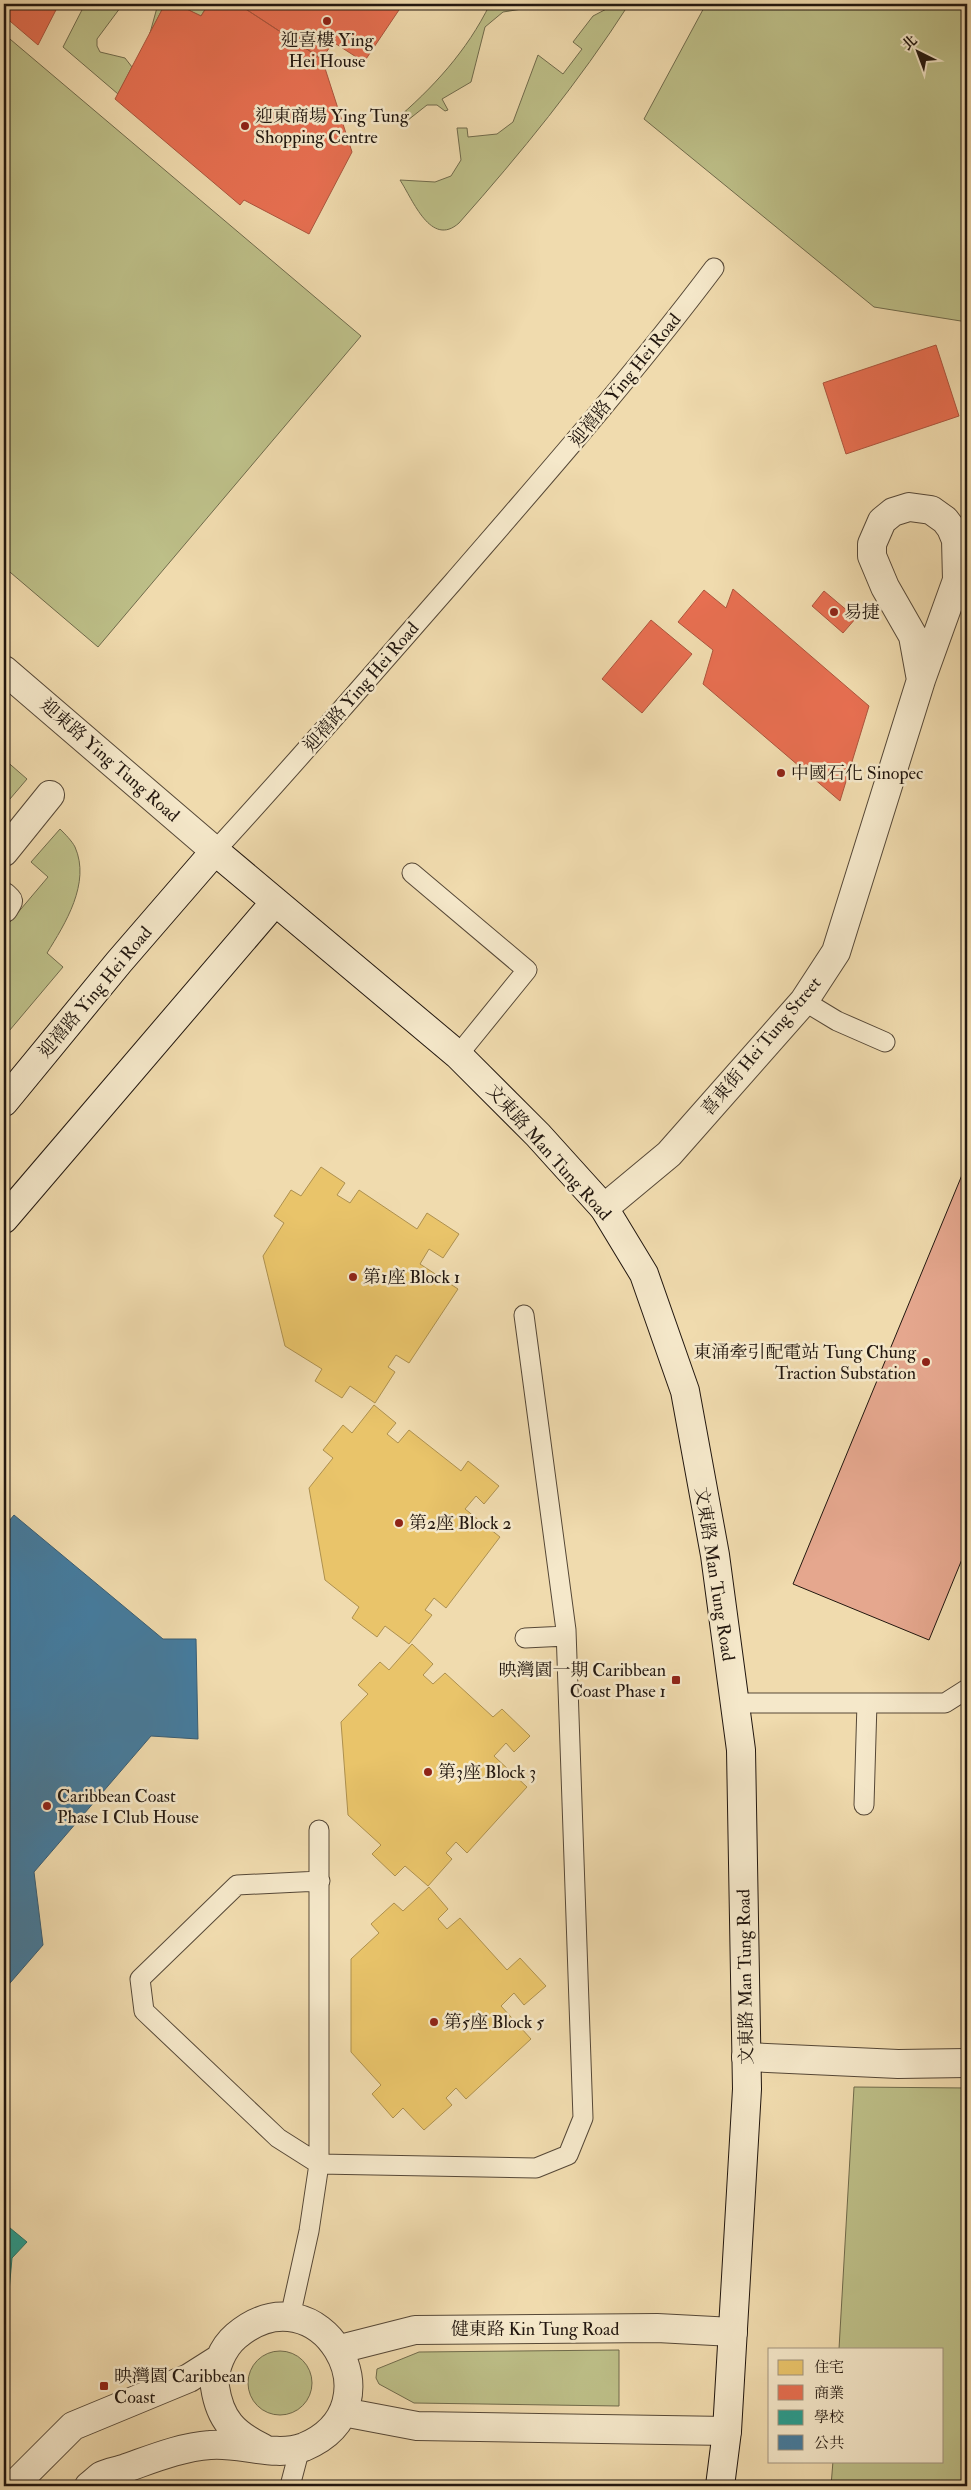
<svg xmlns="http://www.w3.org/2000/svg" width="971" height="2490" font-family="'IM FELL Double Pica','Noto Serif TC',serif">
<rect width="100%" height="100%" fill="#f0dbae"/>
<filter id="stains"><feTurbulence type="fractalNoise" baseFrequency=".004" numOctaves="4"/><feColorMatrix values="0 0 0 0 .2 0 0 0 0 .09 0 0 0 0 .02 0 0 0 .5 -.17"/></filter>
<radialGradient id="worn" r=".72"><stop offset=".6" stop-color="#630" stop-opacity="0"/><stop offset="1" stop-color="#630" stop-opacity=".3"/></radialGradient>
<path fill="#bdbf88" stroke="#706b4c" d="M 85,4 L 123,4 L 97,39 L 97,46 L 100,52 L 125,58 L 132,67 L 118,94 L 63,47 Z
M 158,4 L 165,4 L 150,33 Z
M 176,4 L 205,4 L 207,6 L 201,16 Z
M 490,4 L 554,4 L 503,12 L 485,27 L 471,82 L 442,99 L 448,110 L 445,111 L 437,105 L 427,105 L 403,124 L 393,122 C 433,88 467,51 490,4 Z
M 616,4 L 629,4 C 579,82 521,153 459,223 C 431,248 413,200 400,180 L 435,182 L 451,176 L 461,160 L 457,128 L 467,128 L 468,137 L 497,134 L 513,122 L 538,55 L 563,74 L 582,49 L 573,42 L 593,16 Z
M 706,4 L 967,4 L 967,322 L 874,307 L 644,119 Z
M 4,34 L 361,336 L 98,647 L 4,567 Z
M 4,759 L 27,779 L 4,806 Z
M 60,829 C 65,834 72,841 75,847 C 91,883 65,924 47,953 L 63,967 L 4,1037 L 4,929 L 48,877 L 31,862 Z
M 854,2087 L 967,2088 L 967,2486 L 831,2486 L 833,2461 L 942,2461 L 942,2349 L 839,2349 Z
M 619,2350 L 619,2406 L 414,2403 L 379,2384 L 376,2378 L 377,2369 L 419,2352 Z
M248 2383a32 32 0 1 1 64 0a32 32 0 1 1-64 0Z"/>
<path fill="#e9c46a" stroke="#ad904f" d="M 263,4 L 274,4 L 270,8 Z
M 284,4 L 294,4 L 291,9 Z
M 318,4 L 339,4 L 346,9 L 330,34 L 315,24 L 318,19 L 311,14 Z
M 321,1167 L 345,1183 L 337,1195 L 350,1203 L 359,1190 L 417,1229 L 427,1213 L 459,1234 L 443,1258 L 429,1249 L 420,1264 L 458,1289 L 409,1363 L 396,1355 L 388,1367 L 395,1372 L 375,1403 L 350,1386 L 342,1398 L 315,1381 L 322,1369 L 285,1346 L 263,1256 L 284,1223 L 274,1216 L 291,1190 L 301,1196 Z
M 374,1405 L 396,1423 L 387,1434 L 398,1443 L 409,1430 L 461,1471 L 468,1461 L 499,1486 L 484,1504 L 476,1496 L 465,1509 L 500,1537 L 446,1608 L 434,1598 L 425,1610 L 432,1615 L 409,1644 L 385,1626 L 377,1637 L 352,1618 L 359,1607 L 325,1580 L 309,1488 L 333,1458 L 323,1450 L 343,1425 L 352,1433 Z
M 412,1644 L 433,1664 L 423,1675 L 433,1684 L 445,1673 L 493,1717 L 502,1709 L 530,1736 L 514,1752 L 506,1743 L 494,1756 L 527,1787 L 467,1853 L 456,1842 L 446,1853 L 452,1859 L 428,1886 L 405,1866 L 395,1876 L 372,1854 L 381,1845 L 348,1815 L 341,1722 L 368,1694 L 358,1685 L 380,1662 L 389,1670 Z
M 429,1887 L 448,1909 L 438,1919 L 447,1929 L 460,1918 L 507,1970 L 520,1958 L 546,1986 L 524,2005 L 514,1993 L 501,2006 L 531,2039 L 466,2099 L 456,2088 L 446,2098 L 452,2105 L 424,2130 L 403,2108 L 393,2118 L 372,2094 L 381,2085 L 351,2052 L 351,1959 L 379,1933 L 371,1924 L 394,1903 L 403,1911 Z"/>
<path fill="#e76f51" stroke="#ac553d" d="M 4,4 L 59,4 L 38,45 L 4,16 Z
M 165,4 L 176,4 L 201,16 L 209,4 L 238,4 L 322,59 L 352,152 L 309,234 L 244,200 L 240,205 L 115,99 Z
M 238,4 L 403,4 L 364,62 L 333,42 L 322,59 Z
M 936,345 L 959,416 L 846,454 L 823,383 Z
M 733,589 L 869,706 L 840,801 L 703,684 L 713,650 L 678,622 L 704,590 L 726,608 Z
M 824,591 L 856,618 L 843,633 L 812,606 Z
M 651,620 L 692,654 L 642,713 L 602,679 Z"/>
<path fill="#2a9d8f" stroke="#287569" d="M 4,2223 L 27,2242 L 12,2258 L 8,2303 L 4,2311 Z"/>
<path fill="#457b9d" stroke="#3a5d72" d="M 14,1515 L 163,1639 L 196,1639 L 198,1739 L 151,1736 L 34,1872 L 43,1945 L 4,1990 L 4,1527 Z"/>
<path fill="#e5a78e" stroke="#22170f" d="M 962,1175 L 967,1177 L 967,1547 L 929,1640 L 793,1584 Z"/>
<g fill="none" stroke-linecap="round" stroke-linejoin="round">
<defs>
<path id="lane" d="M 215,851 C 296,763 374,672 453,582 C 542,479 632,377 714,268
M 412,873 L 527,970 L 458,1055
M 804,1001 L 837,1021 L 885,1042
M 525,1638 L 566,1636
M 735,1703 L 945,1703 L 967,1689
M 864,1805 L 867,1703
M 320,1881 L 237,1885 L 140,1979 L 144,2011 L 278,2138 L 319,2164 L 536,2168 L 568,2155 L 583,2118 L 566,1630 L 524,1315
M 290,2317 L 309,2231 L 319,2164 L 319,1830
M 290,2486 L 300,2448"/>
<path id="street" d="M 4,670 L 215,851
M 4,852 L 50,795
M 4,897 L 8,901 L 4,908
M 604,1208 L 669,1154 L 804,1001 L 836,952 L 921,680 L 957,580 L 956,540 L 951,528 L 945,520 L 931,510 L 909,507 L 893,512 L 882,521 L 872,544 L 872,556 L 885,587 L 913,636 L 921,680
M 746,2057 L 898,2064 L 967,2063
M 340,2349 L 415,2330 L 657,2328 L 733,2332
M 343,2412 L 417,2426 L 727,2431
M 13,2486 L 73,2426 L 189,2378 L 219,2359
M 89,2486 C 93,2483 97,2479 101,2476 C 108,2472 118,2471 126,2468 C 152,2459 181,2447 210,2445 C 239,2442 275,2458 304,2447 C 402,2406 319,2266 236,2336 C 223,2347 213,2369 215,2387 C 220,2420 234,2434 263,2448"/>
<path id="secondary" d="M 4,1102 L 119,962 L 215,851 L 458,1055 L 538,1135 L 604,1208 L 644,1274 L 685,1391 L 715,1555 L 741,1750 L 747,2089 L 727,2431 L 720,2486
M 4,1219 L 275,902"/>
</defs>
<use href="#lane" stroke="#564837" stroke-width="21"/>
<use href="#street" stroke="#564837" stroke-width="30"/>
<use href="#secondary" stroke="#22170f" stroke-width="30"/>
<use href="#lane" stroke="#f5e8ca" stroke-width="19"/>
<use href="#street" stroke="#f5e8ca" stroke-width="28"/>
<use href="#secondary" stroke="#f5e8ca" stroke-width="28"/>
</g>
<g fill="#8f2418" stroke="#f5e8ca" stroke-width="2">
<circle cx="327" cy="21" r="5"/>
<circle cx="245" cy="126" r="5"/>
<circle cx="834" cy="612" r="5"/>
<circle cx="781" cy="773" r="5"/>
<circle cx="353" cy="1277" r="5"/>
<circle cx="926" cy="1362" r="5"/>
<circle cx="399" cy="1523" r="5"/>
<rect x="671" y="1675" width="10" height="10" rx="2.5"/>
<circle cx="428" cy="1772" r="5"/>
<circle cx="47" cy="1806" r="5"/>
<circle cx="434" cy="2022" r="5"/>
<rect x="99" y="2381" width="10" height="10" rx="2.5"/>
</g>
<g text-anchor="middle" stroke-width="5" stroke-linejoin="round" paint-order="stroke">
<g font-size="18" fill="#22170f" stroke="#f5e8ca" text-anchor="start">
<text x="327" y="46" text-anchor="middle">迎喜樓 Ying<tspan x="327" dy="21">Hei House</tspan></text>
<text x="255" y="122">迎東商場 Ying Tung<tspan x="255" dy="21">Shopping Centre</tspan></text>
<text x="844" y="618">易捷</text>
<text x="791" y="779">中國石化 Sinopec</text>
<text x="363" y="1283">第1座 Block 1</text>
<text x="916" y="1358" text-anchor="end">東涌牽引配電站 Tung Chung<tspan x="916" dy="21">Traction Substation</tspan></text>
<text x="409" y="1529">第2座 Block 2</text>
<text x="666" y="1676" text-anchor="end">映灣園一期 Caribbean<tspan x="666" dy="21">Coast Phase 1</tspan></text>
<text x="438" y="1778">第3座 Block 3</text>
<text x="57" y="1802">Caribbean Coast<tspan x="57" dy="21">Phase I Club House</tspan></text>
<text x="444" y="2028">第5座 Block 5</text>
<text x="114" y="2382">映灣園 Caribbean<tspan x="114" dy="21">Coast</tspan></text>
</g>
<g font-size="18" fill="#22170f" stroke="#f5e8ca">
<text transform="translate(625 380) rotate(-51)" y="6">迎禧路 Ying Hei Road</text>
<text transform="translate(361 687) rotate(-49)" y="6">迎禧路 Ying Hei Road</text>
<text transform="translate(110 760) rotate(41)" y="6">迎東路 Ying Tung Road</text>
<text transform="translate(95 992) rotate(-50)" y="6">迎禧路 Ying Hei Road</text>
<text transform="translate(761 1046) rotate(-50)" y="6">喜東街 Hei Tung Street</text>
<text transform="translate(549 1152) rotate(48)" y="6">文東路 Man Tung Road</text>
<text transform="translate(715 1574) rotate(81)" y="6">文東路 Man Tung Road</text>
<text transform="translate(745 1977) rotate(-91)" y="6">文東路 Man Tung Road</text>
<text x="535" y="2335">健東路 Kin Tung Road</text>
</g>
</g>
<rect width="971" height="2490" fill="none" stroke="#f0dbae" stroke-width="20"/>
<rect x="5" y="5" width="961" height="2480" fill="none" stroke="#22170f" stroke-width="2.5"/>
<rect x="10" y="10" width="951" height="2470" fill="none" stroke="#22170f"/>
<rect x="768" y="2348" width="175" height="115" fill="#f5e8ca" stroke="#a1947f"/>
<rect x="778" y="2360" width="25" height="15" fill="#e9c46a" stroke="#a1947f"/>
<text x="814" y="2372" font-size="15" fill="#22170f">住宅</text>
<rect x="778" y="2385" width="25" height="15" fill="#e76f51" stroke="#a1947f"/>
<text x="814" y="2398" font-size="15" fill="#22170f">商業</text>
<rect x="778" y="2410" width="25" height="15" fill="#2a9d8f" stroke="#a1947f"/>
<text x="814" y="2422" font-size="15" fill="#22170f">學校</text>
<rect x="778" y="2435" width="25" height="15" fill="#457b9d" stroke="#a1947f"/>
<text x="814" y="2448" font-size="15" fill="#22170f">公共</text>
<g transform="translate(918 52) rotate(318)" stroke="#f5e8ca" stroke-width="4" paint-order="stroke">
<path d="M0-4L9 19L0 12L-9 19Z" fill="#22170f"/>
<text y="-8" font-size="14" font-weight="bold" text-anchor="middle" fill="#22170f">北</text>
</g>
<rect width="100%" height="100%" filter="url(#stains)"/>
<rect width="100%" height="100%" fill="url(#worn)"/>
</svg>
